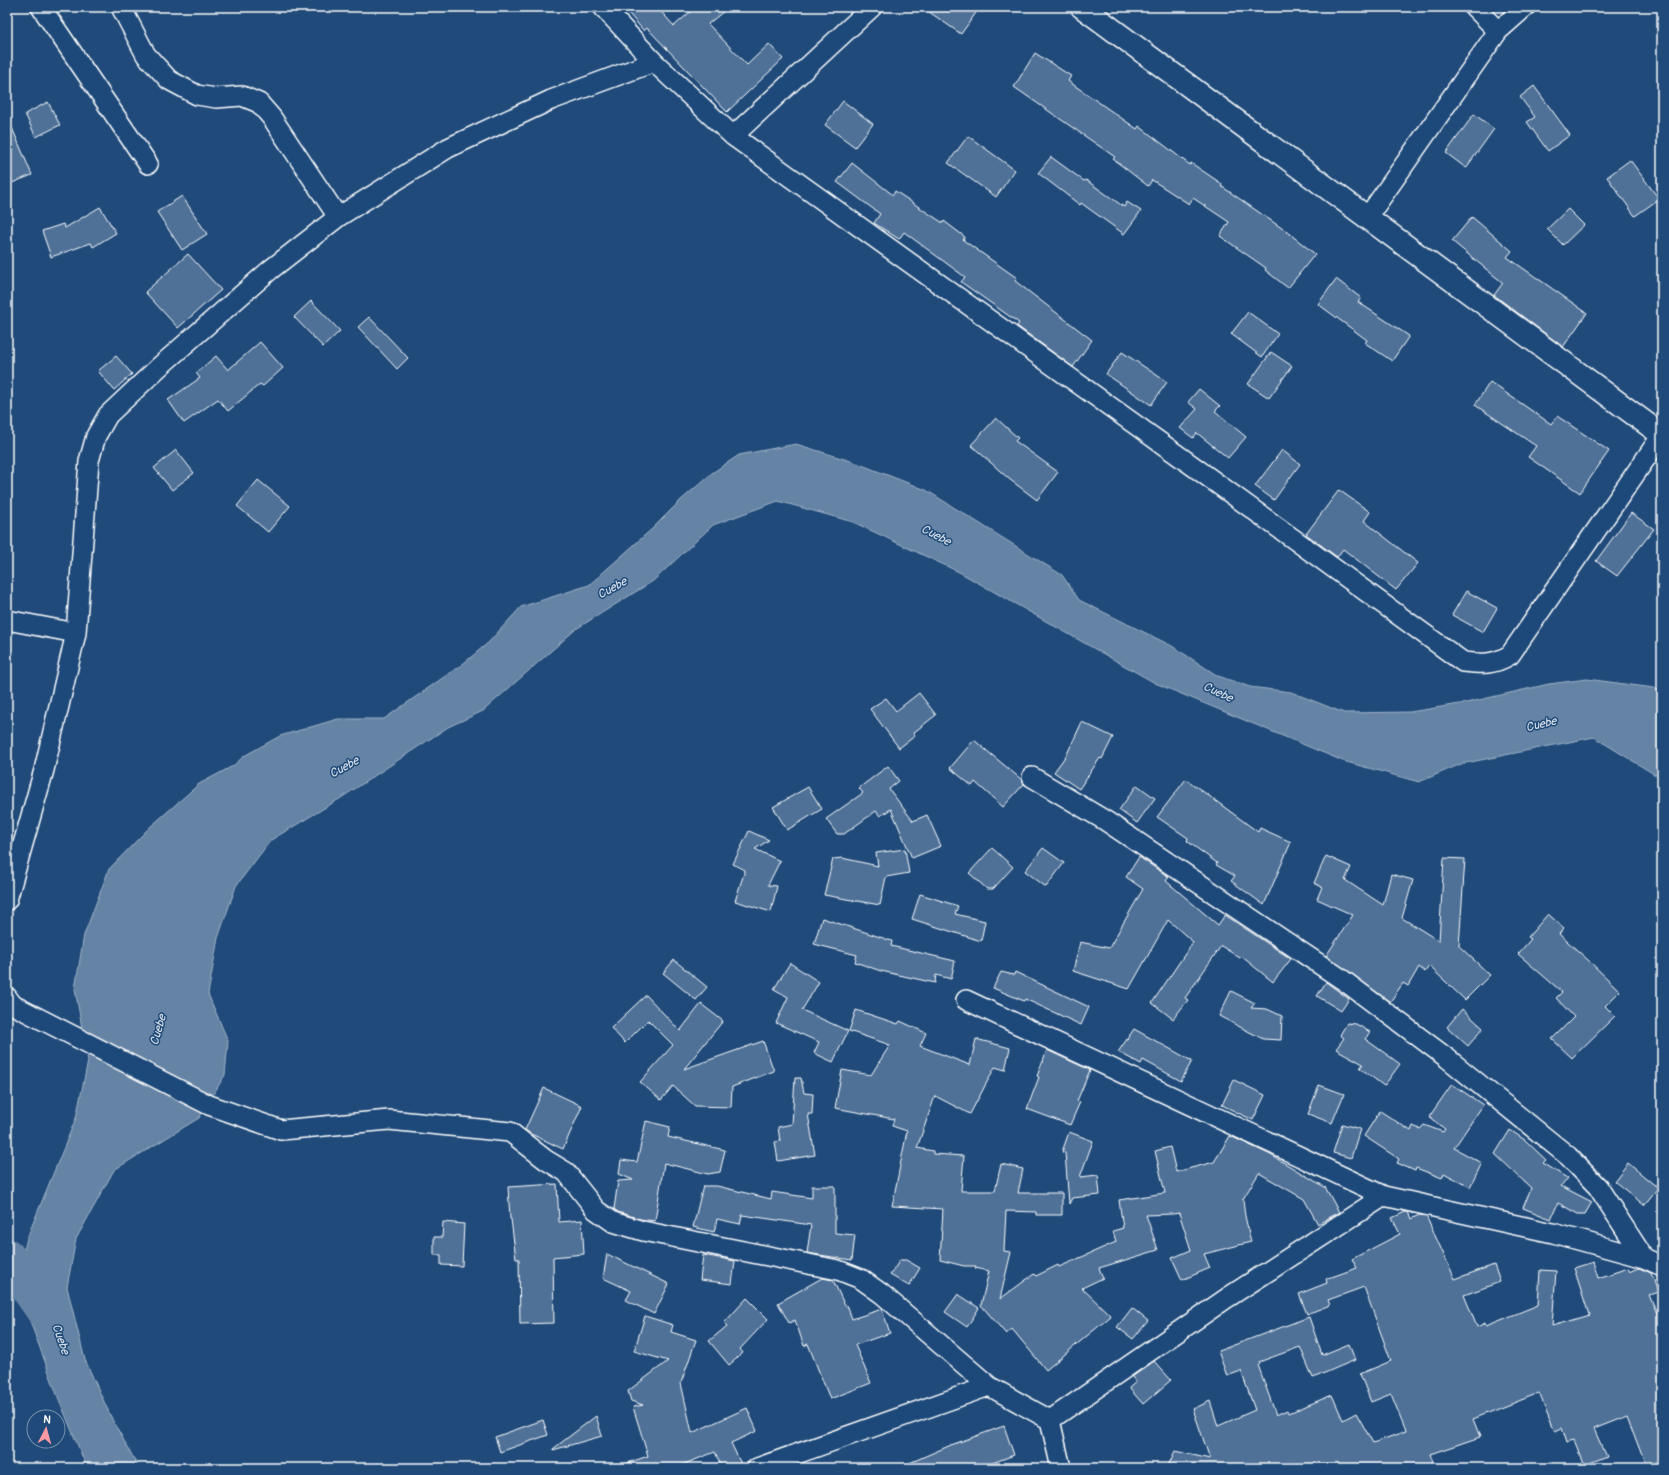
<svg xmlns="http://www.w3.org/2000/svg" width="1669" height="1475" font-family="Pangolin,sans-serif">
<rect width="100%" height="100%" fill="#1f4a7a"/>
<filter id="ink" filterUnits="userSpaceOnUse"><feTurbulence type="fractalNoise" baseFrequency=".025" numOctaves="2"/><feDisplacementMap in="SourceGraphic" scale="8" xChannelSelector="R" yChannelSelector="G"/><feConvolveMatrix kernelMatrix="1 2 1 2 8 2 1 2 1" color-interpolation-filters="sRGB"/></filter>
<g filter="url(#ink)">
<path fill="#6583a4" stroke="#a3b5c8" d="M 796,444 L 854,462 L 926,490 L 1062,575 L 1079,600 L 1172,646 L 1218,676 L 1250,687 L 1291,692 L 1344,713 L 1410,712 L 1466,703 L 1549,684 L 1587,679 L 1654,688 L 1662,692 L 1662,779 L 1594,737 L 1461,764 L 1419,782 L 1343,761 L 1155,683 L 959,572 L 853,522 L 778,501 L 713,525 L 653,581 L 576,629 L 483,711 L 448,727 L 341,798 L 271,840 L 236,886 L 218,938 L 208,994 L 228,1041 L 225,1075 L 199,1118 L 114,1170 L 76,1239 L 67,1287 L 85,1360 L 112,1419 L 139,1468 L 87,1468 L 58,1397 L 16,1283 L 27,1238 L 76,1118 L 88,1061 L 75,989 L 84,935 L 109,869 L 149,828 L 199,784 L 233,766 L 244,756 L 280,736 L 338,719 L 384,719 L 464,663 L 489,642 L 521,607 L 589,585 L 653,528 L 680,501 L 712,473 L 739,455 Z"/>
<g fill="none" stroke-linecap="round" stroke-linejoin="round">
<path stroke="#6583a4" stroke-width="37" d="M 7,1257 L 47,1314"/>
</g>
<path fill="#507197" stroke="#fff" d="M 623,7 L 657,7 L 674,26 L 696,7 L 729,7 L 708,24 L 747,65 L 769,44 L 783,59 L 727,112 L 647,28 L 644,31 Z
M 922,7 L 980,7 L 961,34 Z
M 1035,53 L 1071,76 L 1068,81 L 1137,129 L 1139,126 L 1190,165 L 1191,163 L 1222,184 L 1221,186 L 1286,231 L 1315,254 L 1288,288 L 1265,270 L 1266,268 L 1220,236 L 1229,222 L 1193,198 L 1189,204 L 1152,180 L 1148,186 L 1113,159 L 1115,157 L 1014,87 Z
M 1534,86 L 1570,135 L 1548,151 L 1527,122 L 1535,117 L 1520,97 Z
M 843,101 L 873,124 L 855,147 L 825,125 Z
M 48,102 L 60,125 L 36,137 L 25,114 Z
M 1474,114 L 1494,129 L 1466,168 L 1446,153 Z
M 7,116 L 32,175 L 7,185 Z
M 968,136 L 1015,170 L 996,197 L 948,163 Z
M 1051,157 L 1084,181 L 1086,180 L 1124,207 L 1127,202 L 1141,211 L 1124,234 L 1081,203 L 1080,205 L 1038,173 Z
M 1630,160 L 1659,199 L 1635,216 L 1607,177 Z
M 852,163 L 893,195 L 895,191 L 943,223 L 944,221 L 965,237 L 963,240 L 1017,278 L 1015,281 L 1092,340 L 1073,367 L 1017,326 L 1019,323 L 961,282 L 965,277 L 904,232 L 899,239 L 874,223 L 880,214 L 837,182 Z
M 182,196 L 207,234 L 182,250 L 157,212 Z
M 100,207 L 116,233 L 93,247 L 91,243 L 51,257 L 42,231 L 63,224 L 65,228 Z
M 1568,209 L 1584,225 L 1563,245 L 1547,229 Z
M 1472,217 L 1512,251 L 1507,257 L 1587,313 L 1563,347 L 1494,295 L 1503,283 L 1452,241 Z
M 188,254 L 221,290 L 178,328 L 145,292 Z
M 1336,279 L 1361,298 L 1358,302 L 1409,336 L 1392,361 L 1365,343 L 1367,340 L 1318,304 Z
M 311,301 L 340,331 L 323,347 L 294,317 Z
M 1248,312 L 1278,334 L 1262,357 L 1231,334 Z
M 369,317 L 408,358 L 397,369 L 358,327 Z
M 260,342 L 283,368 L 263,386 L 260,384 L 228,411 L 218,399 L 184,423 L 168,400 L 200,378 L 196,373 L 216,356 L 228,370 Z
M 1122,352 L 1167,382 L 1151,405 L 1106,374 Z
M 1271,352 L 1292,366 L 1269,398 L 1248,384 Z
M 116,356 L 132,374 L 114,390 L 98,371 Z
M 1490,382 L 1551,424 L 1557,416 L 1609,451 L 1580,493 L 1528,457 L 1536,446 L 1475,405 Z
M 1199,389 L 1220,406 L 1215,411 L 1246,437 L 1228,458 L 1197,433 L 1193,438 L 1180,428 L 1197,409 L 1188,402 Z
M 996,418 L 1018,438 L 1015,441 L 1058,472 L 1037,500 L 1009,479 L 971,445 Z
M 176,450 L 194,473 L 172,490 L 154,468 Z
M 1282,450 L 1300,464 L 1274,500 L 1255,486 Z
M 258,480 L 290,506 L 268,532 L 237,506 Z
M 1339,490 L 1370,512 L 1364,521 L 1418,563 L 1396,590 L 1343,549 L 1337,557 L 1306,534 Z
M 1631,513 L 1654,529 L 1617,576 L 1596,561 Z
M 1466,591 L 1497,608 L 1483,632 L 1452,615 Z
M 919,693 L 936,715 L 913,733 L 915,736 L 899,748 L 870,709 L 886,698 L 896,711 Z
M 1082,722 L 1113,737 L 1102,759 L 1100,758 L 1079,789 L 1054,772 L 1067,754 Z
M 974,740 L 1022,780 L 1024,784 L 1003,807 L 975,782 L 972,786 L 950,768 Z
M 888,766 L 899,781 L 889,789 L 913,821 L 927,815 L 941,846 L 912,858 L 891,809 L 880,816 L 876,811 L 844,834 L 837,834 L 826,819 L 863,793 L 859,788 Z
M 1186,779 L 1258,832 L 1260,828 L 1291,842 L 1264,905 L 1231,881 L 1235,876 L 1216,865 L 1217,863 L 1187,841 L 1188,838 L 1157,817 Z
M 1137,785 L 1155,798 L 1137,823 L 1119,810 Z
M 808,787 L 822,809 L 787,830 L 773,807 Z
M 749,831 L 769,840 L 755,849 L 780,861 L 768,885 L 777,886 L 771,912 L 735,901 L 745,870 L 733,864 Z
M 992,848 L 1013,867 L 993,889 L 987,889 L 969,873 Z
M 1043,848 L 1064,863 L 1046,887 L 1025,871 Z
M 905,849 L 909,873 L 886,877 L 880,905 L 824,895 L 833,859 L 842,858 L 878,866 L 876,853 Z
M 1326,856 L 1351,867 L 1345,880 L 1383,905 L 1391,874 L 1413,880 L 1402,918 L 1439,941 L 1444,858 L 1465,859 L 1459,946 L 1490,975 L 1465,1000 L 1429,966 L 1425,972 L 1419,967 L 1408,986 L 1403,983 L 1390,1002 L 1326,956 L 1353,915 L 1317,899 L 1322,887 L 1314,883 Z
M 1139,857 L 1169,877 L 1166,881 L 1218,925 L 1225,915 L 1291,959 L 1273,982 L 1241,956 L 1240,958 L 1221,946 L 1185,998 L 1188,1000 L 1173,1019 L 1152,1003 L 1193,942 L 1168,920 L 1129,989 L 1073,971 L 1080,942 L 1109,948 L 1143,889 L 1126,877 Z
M 920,894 L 958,906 L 955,914 L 985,921 L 981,941 L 912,919 Z
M 1548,914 L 1564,928 L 1559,934 L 1587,959 L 1620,991 L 1605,1006 L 1615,1016 L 1572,1058 L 1552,1039 L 1574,1017 L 1556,998 L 1562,992 L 1518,954 L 1531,939 L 1528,937 Z
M 822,918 L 892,941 L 891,946 L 955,961 L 951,979 L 936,975 L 935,983 L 881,971 L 855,962 L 857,955 L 814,944 Z
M 674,960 L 707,987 L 696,1000 L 663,973 Z
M 790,963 L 819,982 L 802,1010 L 848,1031 L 833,1062 L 814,1053 L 819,1042 L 776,1023 L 788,997 L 774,989 Z
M 1001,972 L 1014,975 L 1015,972 L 1089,1007 L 1081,1025 L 1025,999 L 1024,1001 L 993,988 Z
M 1326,982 L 1349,999 L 1341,1011 L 1317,996 Z
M 1231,991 L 1255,1003 L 1251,1008 L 1267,1009 L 1282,1016 L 1281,1040 L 1263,1039 L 1219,1016 Z
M 646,995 L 680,1031 L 701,1004 L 723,1021 L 684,1069 L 763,1041 L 774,1071 L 732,1087 L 731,1107 L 695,1106 L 673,1086 L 661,1100 L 640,1082 L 673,1045 L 648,1020 L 625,1043 L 611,1028 Z
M 1462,1009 L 1483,1028 L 1468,1046 L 1447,1027 Z
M 856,1010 L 898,1024 L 900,1021 L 926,1033 L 920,1046 L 970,1065 L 976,1039 L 1010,1048 L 1005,1070 L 995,1067 L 970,1114 L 935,1096 L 917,1148 L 933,1151 L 933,1154 L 964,1156 L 961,1191 L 995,1191 L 1001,1164 L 1023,1169 L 1018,1193 L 1062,1193 L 1062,1215 L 1036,1215 L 1036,1212 L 1006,1211 L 1004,1251 L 1011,1252 L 1000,1299 L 1034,1274 L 1036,1276 L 1058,1265 L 1059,1267 L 1116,1242 L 1113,1231 L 1123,1228 L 1119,1200 L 1165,1193 L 1155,1151 L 1170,1147 L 1176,1172 L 1214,1162 L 1230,1136 L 1269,1154 L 1325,1187 L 1339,1212 L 1318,1224 L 1304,1199 L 1259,1173 L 1243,1199 L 1245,1216 L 1251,1242 L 1204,1254 L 1210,1268 L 1182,1280 L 1172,1258 L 1191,1250 L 1179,1213 L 1173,1214 L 1146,1215 L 1158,1250 L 1099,1268 L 1103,1278 L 1082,1288 L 1111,1316 L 1046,1370 L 1012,1329 L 1006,1334 L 981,1305 L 989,1271 L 975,1268 L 976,1266 L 964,1266 L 940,1260 L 943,1209 L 892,1206 L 907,1131 L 892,1126 L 894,1119 L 835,1108 L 842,1070 L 871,1075 L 890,1045 L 849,1031 Z
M 1347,1023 L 1356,1024 L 1370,1032 L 1365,1039 L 1400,1064 L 1384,1086 L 1360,1068 L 1363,1064 L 1336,1049 L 1344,1038 L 1340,1035 Z
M 1134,1029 L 1192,1061 L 1181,1081 L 1143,1060 L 1141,1064 L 1118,1052 Z
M 1047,1050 L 1090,1070 L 1077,1101 L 1080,1102 L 1070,1125 L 1027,1109 L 1039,1077 L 1037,1076 Z
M 795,1078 L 801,1078 L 804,1093 L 813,1094 L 812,1114 L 808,1114 L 815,1155 L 778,1161 L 775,1142 L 780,1141 L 778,1127 L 792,1124 Z
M 1234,1080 L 1265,1095 L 1253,1120 L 1222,1105 Z
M 1452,1084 L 1483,1105 L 1454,1148 L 1482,1163 L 1470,1187 L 1444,1173 L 1442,1178 L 1416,1168 L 1415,1171 L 1397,1163 L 1399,1159 L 1364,1136 L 1380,1111 L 1411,1131 L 1413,1126 L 1420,1129 L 1424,1125 L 1443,1132 L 1445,1129 L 1429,1117 Z
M 1319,1085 L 1344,1094 L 1332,1123 L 1308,1114 Z
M 544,1088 L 582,1106 L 563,1149 L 531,1134 L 525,1130 Z
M 646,1121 L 670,1127 L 668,1137 L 725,1150 L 720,1172 L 708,1174 L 664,1163 L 655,1221 L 640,1219 L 618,1212 L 614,1209 L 618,1181 L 633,1180 L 619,1174 L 621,1160 L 637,1162 Z
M 1342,1124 L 1360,1129 L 1351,1158 L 1333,1153 Z
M 1510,1130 L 1525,1140 L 1546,1160 L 1543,1163 L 1567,1178 L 1561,1186 L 1592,1202 L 1585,1214 L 1578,1214 L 1558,1203 L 1551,1219 L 1523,1208 L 1531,1188 L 1495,1154 Z
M 1069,1132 L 1093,1141 L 1080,1177 L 1098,1175 L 1100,1195 L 1072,1198 L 1069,1204 L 1065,1153 L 1062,1152 Z
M 1628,1163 L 1658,1188 L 1644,1205 L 1614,1181 Z
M 557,1184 L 559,1222 L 582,1220 L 584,1254 L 553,1257 L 554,1323 L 520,1324 L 519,1259 L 516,1259 L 511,1219 L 510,1219 L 508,1187 Z
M 703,1186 L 717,1186 L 771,1199 L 772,1192 L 812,1198 L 812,1186 L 835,1186 L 835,1233 L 855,1235 L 852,1260 L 807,1253 L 811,1225 L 742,1215 L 740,1224 L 717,1219 L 714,1232 L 693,1227 Z
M 1405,1212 L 1408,1212 L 1411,1219 L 1419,1215 L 1426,1216 L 1455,1279 L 1494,1265 L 1500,1282 L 1464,1295 L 1477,1327 L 1485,1323 L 1486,1326 L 1538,1305 L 1540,1270 L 1556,1271 L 1552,1326 L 1589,1315 L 1574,1268 L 1593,1262 L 1598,1278 L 1628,1268 L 1630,1272 L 1639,1268 L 1651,1273 L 1658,1292 L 1649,1295 L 1662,1325 L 1662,1460 L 1646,1466 L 1627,1416 L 1594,1429 L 1606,1456 L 1584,1465 L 1574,1441 L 1567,1443 L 1562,1428 L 1555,1431 L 1539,1393 L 1473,1419 L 1480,1437 L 1430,1454 L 1435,1468 L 1167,1468 L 1175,1451 L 1210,1459 L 1193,1409 L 1210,1401 L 1218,1426 L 1255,1410 L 1241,1371 L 1227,1376 L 1218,1351 L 1309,1317 L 1322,1355 L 1349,1344 L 1355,1360 L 1313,1378 L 1300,1347 L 1259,1362 L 1260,1364 L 1258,1365 L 1276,1415 L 1287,1410 L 1289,1413 L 1332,1395 L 1343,1420 L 1356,1413 L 1373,1443 L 1406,1431 L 1391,1394 L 1371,1402 L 1360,1374 L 1391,1361 L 1364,1287 L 1328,1300 L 1330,1305 L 1307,1314 L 1299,1294 L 1327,1283 L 1326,1279 L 1357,1268 L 1352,1259 L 1400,1234 L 1392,1218 Z
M 443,1222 L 464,1224 L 462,1266 L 441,1265 L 441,1255 L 434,1255 L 434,1237 L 442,1237 Z
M 607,1254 L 669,1284 L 654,1314 L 626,1300 L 631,1291 L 603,1278 Z
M 703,1255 L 735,1261 L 732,1284 L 700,1280 Z
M 900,1260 L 906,1260 L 920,1268 L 909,1286 L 890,1275 Z
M 822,1278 L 833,1280 L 845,1306 L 847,1305 L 852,1319 L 882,1309 L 890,1333 L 855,1345 L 871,1383 L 830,1399 L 808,1344 L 804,1346 L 795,1320 L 789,1323 L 778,1303 Z
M 958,1294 L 979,1308 L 967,1327 L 945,1312 Z
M 747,1298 L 768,1319 L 740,1349 L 743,1353 L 729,1365 L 709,1341 L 727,1326 L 724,1323 Z
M 1132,1308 L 1148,1321 L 1133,1339 L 1117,1327 Z
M 645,1316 L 673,1325 L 671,1332 L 696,1340 L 681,1383 L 692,1433 L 747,1408 L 757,1431 L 731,1443 L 743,1468 L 722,1468 L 715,1452 L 674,1468 L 620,1468 L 619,1466 L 648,1456 L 633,1407 L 643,1405 L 631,1401 L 628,1391 L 668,1361 L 634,1351 Z
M 1154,1361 L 1171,1380 L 1143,1404 L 1129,1388 L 1136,1382 L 1132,1377 Z
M 596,1416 L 602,1436 L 553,1450 L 553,1449 Z
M 543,1420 L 548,1435 L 500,1452 L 495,1437 Z
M 1004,1426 L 1014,1455 L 979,1468 L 898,1468 L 951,1445 Z"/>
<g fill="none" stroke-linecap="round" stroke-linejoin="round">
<defs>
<path id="street" d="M 41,7 L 148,164
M 121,7 L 146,55 L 169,80 L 197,95 L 216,98 L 242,96 L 259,103 L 272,118 L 338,217
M 603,7 L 654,62 L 733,136 L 1193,466 L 1463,662 C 1483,664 1493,665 1510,655 L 1662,435
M 1474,7 L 1498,31
M 733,136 L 872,7
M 1367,218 L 1498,31 L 1525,7
M 7,620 L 76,633
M 1032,777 L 1106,821 L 1343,980 L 1447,1058 L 1568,1156 L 1598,1187 L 1644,1258
M 7,900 L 44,770 L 76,633 L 89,461 L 96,436 L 108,415 L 159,367 L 270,270 L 338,217 L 448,148 L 551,100 L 654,62
M 7,997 L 13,1005 L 209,1105 L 281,1130 L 389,1120 L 510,1132 L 546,1160 L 566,1172 L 596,1210 L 613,1222 L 643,1231 L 838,1270 L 861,1279 L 882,1294 L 989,1386 L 1050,1420 L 1061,1468
M 966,1000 L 1384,1196
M 1050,1420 L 1227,1298 L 1384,1196 L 1553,1233 L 1644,1258 L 1662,1266
M 757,1468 L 989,1386"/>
<path id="primary" d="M 1082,7 L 1662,435"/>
</defs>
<use href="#street" stroke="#fff" stroke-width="22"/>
<use href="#primary" stroke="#fff" stroke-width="25"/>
<use href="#street" stroke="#1f4a7a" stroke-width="19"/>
<use href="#primary" stroke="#1f4a7a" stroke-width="22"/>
</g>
</g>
<g text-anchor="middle" stroke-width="3" stroke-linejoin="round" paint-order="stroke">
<g font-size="12" font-style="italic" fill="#d8e0e8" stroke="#1f4a7a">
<text transform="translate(936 535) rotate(28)" y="4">Cuebe</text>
<text transform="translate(612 588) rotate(-29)" y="4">Cuebe</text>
<text transform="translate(1218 692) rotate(25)" y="4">Cuebe</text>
<text transform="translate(1541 724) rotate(-13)" y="4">Cuebe</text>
<text transform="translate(344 767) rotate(-29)" y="4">Cuebe</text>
<text transform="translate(158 1030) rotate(-74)" y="4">Cuebe</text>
<text transform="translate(61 1339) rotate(71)" y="4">Cuebe</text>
</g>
</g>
<rect width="1669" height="1475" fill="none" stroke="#1f4a7a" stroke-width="24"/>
<rect x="12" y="12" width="1645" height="1451" fill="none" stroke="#fff" stroke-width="1.5" filter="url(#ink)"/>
<g transform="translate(46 1429) rotate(6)"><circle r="19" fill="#1f4a7a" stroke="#7992af"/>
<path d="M0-3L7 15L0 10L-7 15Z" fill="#ff9aa2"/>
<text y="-6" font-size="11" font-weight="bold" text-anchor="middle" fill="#ffffff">N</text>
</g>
</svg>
